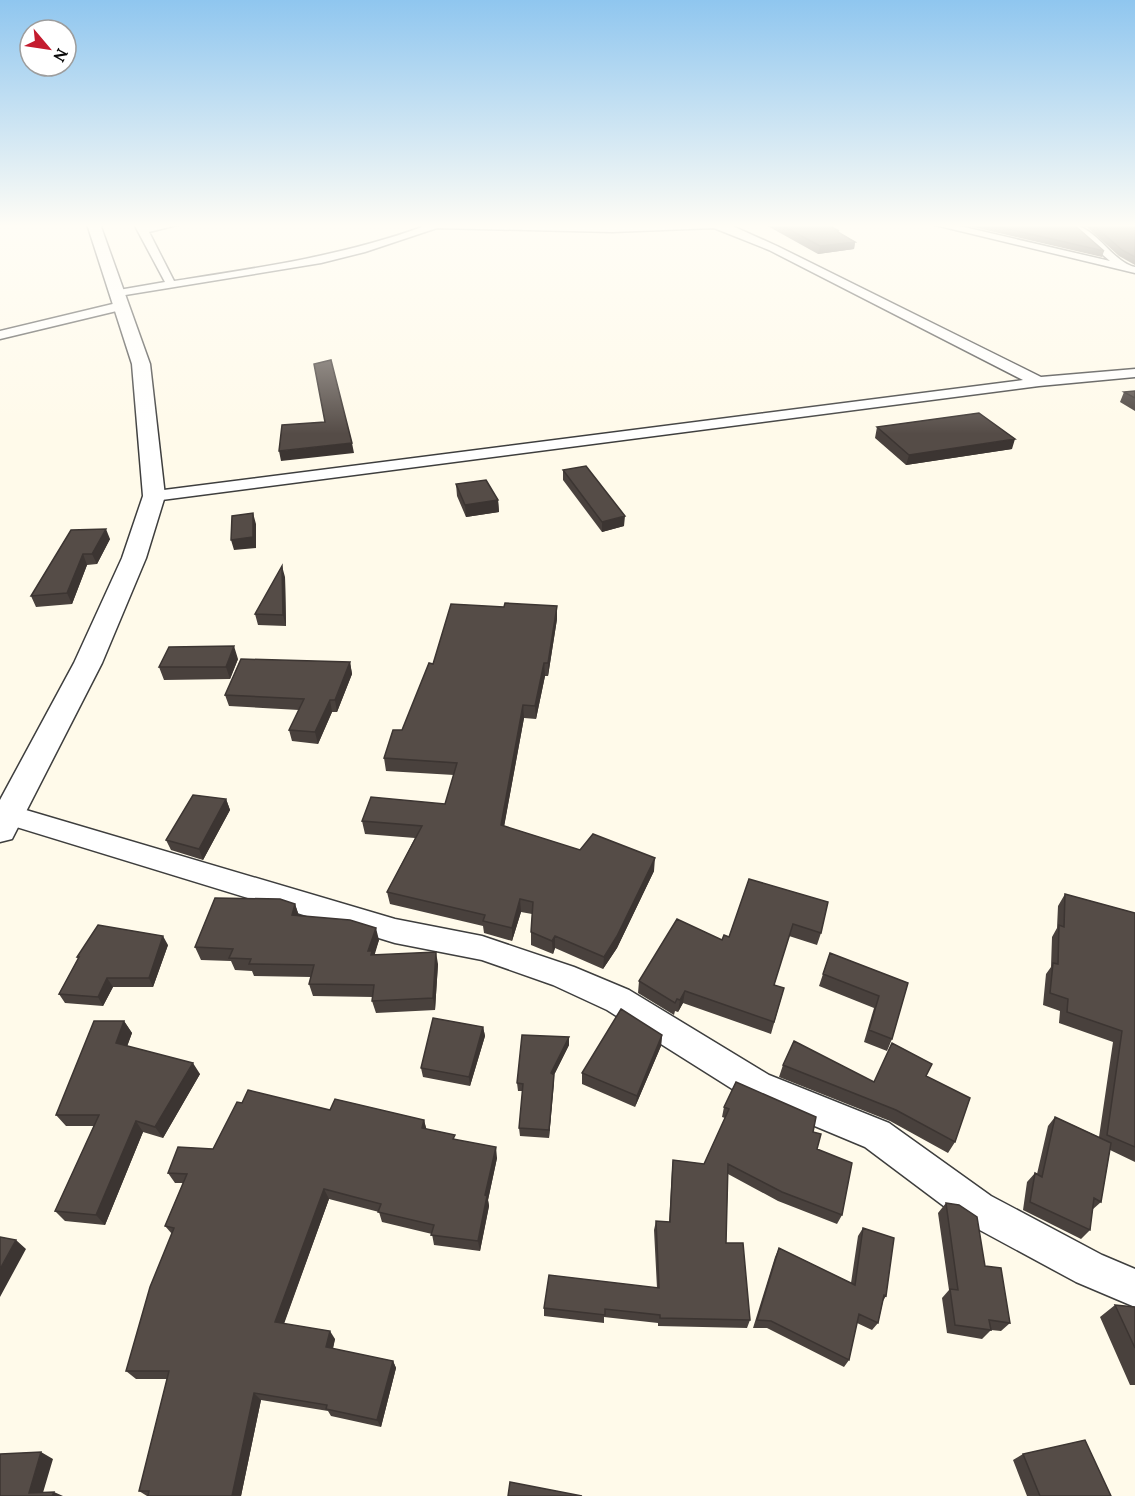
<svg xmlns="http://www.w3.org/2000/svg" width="1135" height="1496" font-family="Lora,serif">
<rect width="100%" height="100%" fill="#fffaea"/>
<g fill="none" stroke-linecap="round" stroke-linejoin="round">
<defs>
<path id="minor" d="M 134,224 L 145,226 L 181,224 L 149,232 L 174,281 C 258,268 342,256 422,227 L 421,224 L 728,224 L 777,246 L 1041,377 L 1135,369 L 1135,377 L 1039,386 L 154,501 L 148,500 L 145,496 L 148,492 L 1023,380 L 769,250 L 714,228 L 612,232 L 437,228 L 365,252 L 321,263 L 113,297 L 113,291 L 165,282 Z
M 931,224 L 951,224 L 1110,261 L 1067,224 C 1096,224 1110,261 1135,267 L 1135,273 Z
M 121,302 L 125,303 L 127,306 L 125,309 L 0,339 L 0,331 Z
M 9,805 L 395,919 L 482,936 L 574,967 L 629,990 L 769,1075 L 889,1123 L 991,1196 L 1102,1255 L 1135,1269 L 1135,1307 L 1076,1282 L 965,1222 L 865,1147 L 745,1097 L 607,1010 L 553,985 L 482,960 L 395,943 L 0,822 L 0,808 Z"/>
<path id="tertiary" d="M 87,224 L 100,224 L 150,364 L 165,496 L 146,558 L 102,663 L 12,839 L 0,842 L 0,800 L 74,663 L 122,558 L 143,496 L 132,364 Z"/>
</defs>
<use href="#minor" stroke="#3e3e3e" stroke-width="3"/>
<use href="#tertiary" stroke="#3e3e3e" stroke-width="3"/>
<use href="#minor" fill="#fff" fill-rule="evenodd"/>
<use href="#tertiary" fill="#fff" fill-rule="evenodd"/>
</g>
<path fill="#49413d" d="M 764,224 L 826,224 L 855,242 L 854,249 L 818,254 Z
M 960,224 L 1073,224 L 1104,251 L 1102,257 Z
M 1080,224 L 1135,224 L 1135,265 L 1119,256 L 1088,228 Z
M 1135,391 L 1135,411 L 1120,402 L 1124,392 Z
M 877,427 L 1012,449 L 906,465 L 875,438 Z
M 563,470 L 624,526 L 602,532 L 563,480 Z
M 456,484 L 498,500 L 499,512 L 466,517 L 457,496 Z
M 71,530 L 110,539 L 97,564 L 87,565 L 72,604 L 36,607 L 31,596 Z
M 285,577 L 286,626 L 258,625 L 255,614 Z
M 557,619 L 548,676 L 545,676 L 536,719 L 524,718 L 504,826 L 580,850 L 654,871 L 617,948 L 603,969 L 555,948 L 553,954 L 531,945 L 531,932 L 532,914 L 521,912 L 512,941 L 484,933 L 483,926 L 390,904 L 387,892 L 415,838 L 365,834 L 362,821 L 445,804 L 454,775 L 386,771 L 384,758 L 402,730 L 433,664 Z
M 238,659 L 230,679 L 164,680 L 159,667 Z
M 350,662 L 352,674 L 337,712 L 332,712 L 318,744 L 292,741 L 289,730 L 299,710 L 229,706 L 225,695 Z
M 226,799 L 230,810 L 203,860 L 171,850 L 166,840 Z
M 749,879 L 821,933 L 817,945 L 789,936 L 774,985 L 784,988 L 771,1034 L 683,1003 L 678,1012 L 675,1011 L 674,1015 L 638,993 L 639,981 L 722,940 L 729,937 Z
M 1065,894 L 1135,913 L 1135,1162 L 1110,1150 L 1101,1202 L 1092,1210 L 1090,1230 L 1081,1239 L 1023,1210 L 1027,1182 L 1035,1173 L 1037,1174 L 1048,1126 L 1055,1117 L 1099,1137 L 1113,1042 L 1059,1023 L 1060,1011 L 1043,1005 L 1046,974 L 1051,967 L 1052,937 L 1057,928 L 1058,906 Z
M 295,904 L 299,916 L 379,940 L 374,954 L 438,964 L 435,1010 L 376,1013 L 372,1001 L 373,997 L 313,996 L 309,984 L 311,977 L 254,976 L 252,971 L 235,970 L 231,961 L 201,960 L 195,947 Z
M 168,945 L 153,987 L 113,987 L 103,1006 L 65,1003 L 59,994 L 78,959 L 77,957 Z
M 830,953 L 908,983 L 892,1039 L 887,1051 L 864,1042 L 874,1008 L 819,986 Z
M 124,1021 L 132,1033 L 127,1046 L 200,1074 L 163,1138 L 143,1132 L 105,1225 L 65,1221 L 55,1211 L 94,1126 L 66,1126 L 56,1115 Z
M 483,1027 L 485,1036 L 470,1086 L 423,1077 L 421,1068 Z
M 662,1035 L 661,1046 L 635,1107 L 582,1084 L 582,1073 Z
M 569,1037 L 569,1045 L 554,1075 L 549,1138 L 520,1136 L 519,1128 L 523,1091 L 518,1091 L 517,1083 Z
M 783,1065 L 874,1082 L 926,1076 L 955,1142 L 948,1153 L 890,1121 L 779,1077 Z
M 724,1107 L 813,1132 L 817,1149 L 842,1215 L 837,1224 L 778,1201 L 728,1174 L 726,1243 L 750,1320 L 747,1328 L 658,1326 L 658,1323 L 604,1317 L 604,1323 L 544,1316 L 544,1308 L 657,1288 L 654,1230 L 656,1221 L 669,1222 L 672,1170 L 673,1160 L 704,1164 L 725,1118 L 722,1117 Z
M 330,1110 L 424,1120 L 426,1129 L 455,1139 L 497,1158 L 488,1200 L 489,1206 L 480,1251 L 434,1245 L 432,1234 L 382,1222 L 379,1212 L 329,1199 L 284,1324 L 335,1339 L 333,1349 L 393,1361 L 396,1368 L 381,1427 L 331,1416 L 328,1411 L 261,1400 L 241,1496 L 147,1496 L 139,1491 L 167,1379 L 136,1379 L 126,1371 L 172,1234 L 165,1226 L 183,1183 L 175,1183 L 168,1173 L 213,1149 Z
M 946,1203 L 1010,1323 L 1001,1331 L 991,1330 L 982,1339 L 947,1333 L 942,1298 L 949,1290 L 938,1213 Z
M 863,1228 L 886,1296 L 883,1301 L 878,1323 L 872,1330 L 857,1323 L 849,1360 L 844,1367 L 767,1328 L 753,1328 L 775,1257 L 779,1248 L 851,1283 L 858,1236 Z
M 1115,1305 L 1135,1307 L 1135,1385 L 1130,1385 L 1100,1317 Z
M 1023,1454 L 1111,1496 L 1027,1496 L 1013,1460 Z"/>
<path fill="#3c3532" d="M 855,242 L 854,249 L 818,254 L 820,246 Z
M 1015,439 L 1012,449 L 906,465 L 909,455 Z
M 352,443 L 354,453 L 281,461 L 279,451 Z
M 498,500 L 499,512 L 466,517 L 465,505 Z
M 253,513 L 256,524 L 256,548 L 234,550 L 231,540 Z
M 625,516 L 624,526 L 602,532 L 602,522 Z
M 106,529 L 110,539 L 97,564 L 92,554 Z
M 83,554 L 87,565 L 72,604 L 67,593 Z
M 282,566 L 285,577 L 286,626 L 283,615 Z
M 557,606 L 557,619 L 548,676 L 548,663 Z
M 234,646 L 238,659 L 230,679 L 226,667 Z
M 350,662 L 352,674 L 337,712 L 335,700 Z
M 544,663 L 545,676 L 536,719 L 535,706 Z
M 330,700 L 332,712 L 318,744 L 315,732 Z
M 523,705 L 524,718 L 502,838 L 501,825 Z
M 226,799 L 230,810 L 203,860 L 199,849 Z
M 655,858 L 654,871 L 617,948 L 603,969 L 604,957 Z
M 520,899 L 521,912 L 512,941 L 512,928 Z
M 295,904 L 299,916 L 292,915 Z
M 376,928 L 379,940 L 374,957 L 368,951 Z
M 163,936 L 168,945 L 153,987 L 149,978 Z
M 555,936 L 555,948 L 553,954 L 552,941 Z
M 436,952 L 438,964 L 435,1010 L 433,998 Z
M 107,978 L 113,987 L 103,1006 L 98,997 Z
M 685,991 L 683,1003 L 678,1012 L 680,1000 Z
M 124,1021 L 132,1033 L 124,1055 L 116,1043 Z
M 483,1027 L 485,1036 L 470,1086 L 469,1077 Z
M 662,1035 L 661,1046 L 635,1107 L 637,1096 Z
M 569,1037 L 569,1045 L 551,1081 L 551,1073 Z
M 193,1063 L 200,1074 L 163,1138 L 155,1127 Z
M 554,1075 L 554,1083 L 549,1138 L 549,1130 Z
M 424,1120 L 427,1131 L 422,1128 Z
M 136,1121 L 143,1132 L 105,1225 L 96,1215 Z
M 496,1147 L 497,1158 L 488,1200 L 489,1206 L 480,1251 L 478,1241 L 485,1195 Z
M 324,1189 L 329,1199 L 281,1331 L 275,1322 Z
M 16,1240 L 26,1249 L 0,1297 L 0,1269 Z
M 330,1331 L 335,1339 L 331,1355 L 326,1347 Z
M 393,1361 L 396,1368 L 381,1427 L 377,1420 Z
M 254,1393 L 261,1400 L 241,1496 L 232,1496 Z
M 41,1452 L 53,1459 L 42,1496 L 29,1493 Z
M 54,1492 L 63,1496 L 52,1496 Z"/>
<path fill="#554c47" stroke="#3c3532" stroke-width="1.5" d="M 779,224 L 826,224 L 839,231 L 836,231 L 855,242 L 820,246 Z
M 986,224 L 1073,224 L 1104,251 Z
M 1092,224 L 1135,224 L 1135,257 L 1122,250 Z
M 331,360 L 352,443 L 279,451 L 282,425 L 325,422 L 314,364 Z
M 1135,391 L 1135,398 L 1124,392 Z
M 979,413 L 1015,439 L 909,455 L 877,427 Z
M 586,466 L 625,516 L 602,522 L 563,470 Z
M 486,480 L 498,500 L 465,505 L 456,484 Z
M 253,513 L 253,537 L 231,540 L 232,516 Z
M 106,529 L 92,554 L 83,554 L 67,593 L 31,596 L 71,530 Z
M 282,566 L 283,615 L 255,614 Z
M 505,603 L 557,606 L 548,663 L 544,663 L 535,706 L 523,705 L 501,825 L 580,850 L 593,834 L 655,858 L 617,936 L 604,957 L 555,936 L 552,941 L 531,932 L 533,902 L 520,899 L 512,928 L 483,921 L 485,915 L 387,892 L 422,826 L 362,821 L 371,797 L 445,804 L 457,763 L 384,758 L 393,730 L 402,730 L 429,663 L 433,664 L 451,604 L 504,607 Z
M 234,646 L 226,667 L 159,667 L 169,647 Z
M 241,659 L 350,662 L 335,700 L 330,700 L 315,732 L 289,730 L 304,699 L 225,695 Z
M 193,795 L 226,799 L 199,849 L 166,840 Z
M 749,879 L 828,902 L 821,933 L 793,924 L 774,985 L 784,988 L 774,1022 L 685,991 L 680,1000 L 677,999 L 675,1003 L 639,981 L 677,919 L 722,940 L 724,935 L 729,937 Z
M 1065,894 L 1135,913 L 1135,1147 L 1107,1135 L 1122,1031 L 1067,1012 L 1068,999 L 1050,993 L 1053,963 L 1058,964 L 1059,925 L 1064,927 Z
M 215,898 L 280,899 L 295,904 L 292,915 L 350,920 L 376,928 L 368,951 L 372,951 L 371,955 L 436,952 L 433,998 L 372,1001 L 374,985 L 309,984 L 314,965 L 249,964 L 251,959 L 229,958 L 233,949 L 195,947 Z
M 98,925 L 163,936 L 149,978 L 107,978 L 98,997 L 59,994 L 79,957 L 77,957 Z
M 830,953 L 908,983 L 892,1039 L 869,1030 L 879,996 L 823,974 Z
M 621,1009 L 662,1035 L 637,1096 L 582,1073 Z
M 433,1018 L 483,1027 L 469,1077 L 421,1068 Z
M 94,1021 L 124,1021 L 116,1043 L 193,1063 L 155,1127 L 136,1121 L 96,1215 L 55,1211 L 99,1115 L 56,1115 Z
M 522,1035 L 569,1037 L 551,1073 L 554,1075 L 549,1130 L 519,1128 L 523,1084 L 517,1083 Z
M 794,1041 L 874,1082 L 892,1043 L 932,1064 L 926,1076 L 970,1098 L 955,1142 L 896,1110 L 783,1065 Z
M 736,1082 L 816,1117 L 813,1132 L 821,1134 L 817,1149 L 852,1163 L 842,1215 L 782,1192 L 728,1164 L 726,1243 L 743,1243 L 750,1320 L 660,1318 L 660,1315 L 605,1309 L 605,1315 L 544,1308 L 549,1275 L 659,1288 L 656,1221 L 670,1222 L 673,1160 L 704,1164 L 729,1109 L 724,1107 Z
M 248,1090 L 330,1110 L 335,1099 L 424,1120 L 422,1128 L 455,1135 L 453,1139 L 496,1147 L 485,1195 L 487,1196 L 478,1241 L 431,1235 L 434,1225 L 378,1212 L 381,1204 L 324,1189 L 275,1322 L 330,1331 L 326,1347 L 393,1361 L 377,1420 L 326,1409 L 327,1405 L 254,1393 L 232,1496 L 148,1496 L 149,1491 L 139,1491 L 169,1371 L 126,1371 L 150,1287 L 174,1228 L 165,1226 L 187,1174 L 168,1173 L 178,1147 L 213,1149 L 237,1102 L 242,1103 Z
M 1055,1117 L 1111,1143 L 1101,1202 L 1094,1198 L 1090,1230 L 1030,1202 L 1035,1173 L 1042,1177 Z
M 946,1203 L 959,1205 L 977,1217 L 985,1266 L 1001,1268 L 1010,1323 L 989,1320 L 991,1330 L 955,1325 L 950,1289 L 958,1290 Z
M 863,1228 L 894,1238 L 886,1296 L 884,1295 L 878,1323 L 859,1314 L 849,1360 L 771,1321 L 757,1320 L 779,1248 L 855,1285 Z
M 0,1237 L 16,1240 L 0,1269 Z
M 1115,1305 L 1135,1307 L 1135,1348 Z
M 1085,1440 L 1111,1496 L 1040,1496 L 1023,1454 Z
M 41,1452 L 29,1493 L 54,1492 L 52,1496 L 0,1496 L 0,1454 Z
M 510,1482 L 582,1496 L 508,1496 Z"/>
<linearGradient id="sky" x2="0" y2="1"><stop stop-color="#8fc6ef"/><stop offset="0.52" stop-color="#fffdf6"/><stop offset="1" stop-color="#fffdf6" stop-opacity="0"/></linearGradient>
<rect width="1135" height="434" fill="url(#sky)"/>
<g transform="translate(48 48) rotate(119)"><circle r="28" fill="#ffffff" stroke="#9d9d9d" stroke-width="1.5"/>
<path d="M0-4.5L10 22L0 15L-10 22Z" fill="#c41b2e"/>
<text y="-9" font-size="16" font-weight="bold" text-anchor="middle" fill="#0b0b0b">N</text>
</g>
</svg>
